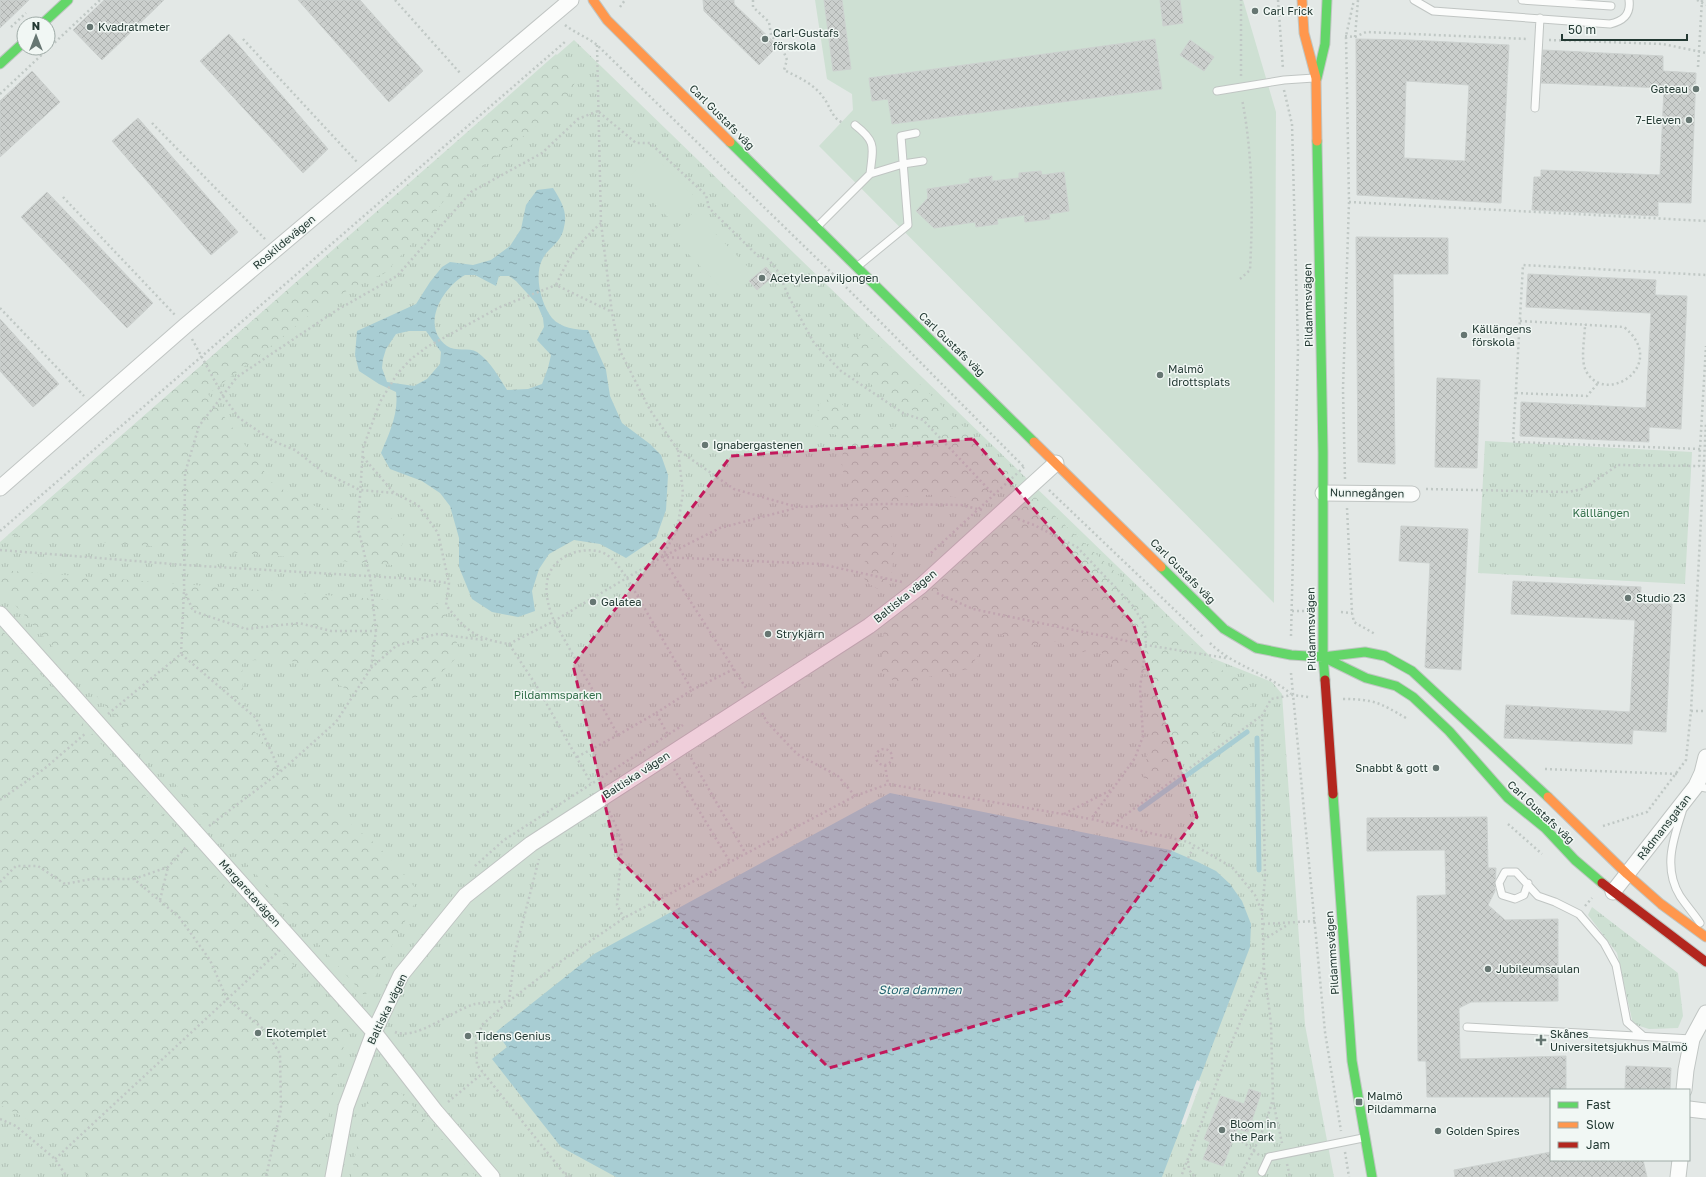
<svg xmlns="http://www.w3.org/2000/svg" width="1706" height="1177" font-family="'Golos Text',sans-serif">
<defs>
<pattern id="grass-tufts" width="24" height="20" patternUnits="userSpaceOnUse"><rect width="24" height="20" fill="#cee0d3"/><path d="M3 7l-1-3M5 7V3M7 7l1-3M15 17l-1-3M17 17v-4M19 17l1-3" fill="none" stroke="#b1c1b6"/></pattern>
<pattern id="forest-crowns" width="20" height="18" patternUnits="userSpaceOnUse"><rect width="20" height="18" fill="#cee0d3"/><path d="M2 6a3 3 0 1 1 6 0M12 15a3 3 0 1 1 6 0" fill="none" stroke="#b1c1b6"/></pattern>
<pattern id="water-ripples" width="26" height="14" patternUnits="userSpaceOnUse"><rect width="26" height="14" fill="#a8cdd3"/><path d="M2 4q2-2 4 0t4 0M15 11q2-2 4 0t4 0" fill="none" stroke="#88a7ac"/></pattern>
<pattern id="building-cross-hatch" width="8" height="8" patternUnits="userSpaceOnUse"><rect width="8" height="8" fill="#cbcfcd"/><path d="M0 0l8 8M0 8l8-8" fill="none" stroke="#aeb2b0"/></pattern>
</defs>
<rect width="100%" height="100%" fill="#e3e8e6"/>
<path fill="url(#grass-tufts)" d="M 574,40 L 1212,658 L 1272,682 L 1282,694 L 1305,1025 L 1334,1177 L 0,1177 L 0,542 Z
M 1485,441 L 1692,452 L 1685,584 L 1478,573 Z
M 1592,907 L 1678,973 L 1683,1016 L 1678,1028 L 1649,1029 L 1633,1024 L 1617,953 L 1588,915 Z"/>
<path fill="url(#forest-crowns)" d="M 556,54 L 577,78 L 564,106 L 452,189 L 419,236 L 385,273 L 355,286 L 318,308 L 270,347 L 208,394 L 274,485 L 319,508 L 388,513 L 405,538 L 393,565 L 8,535 Z
M 865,331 L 1010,472 L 977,504 C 951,494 932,493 904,497 L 889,521 L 894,551 L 892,572 L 878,589 C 866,583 862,579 861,566 L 867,559 L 862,546 L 854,546 C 840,523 847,511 851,487 L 842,469 L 843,447 L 837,435 L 829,433 L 815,425 L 819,404 L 834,396 L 857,420 L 903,431 L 914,411 C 884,394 864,382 841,356 L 851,343 Z
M 1035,497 L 1219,669 L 1246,680 L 1251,706 L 1143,782 L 1150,737 L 1149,705 L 1153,676 L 1114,667 L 1098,648 L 1079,653 L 1057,641 L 1029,646 L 994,631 L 969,669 C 957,671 944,672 932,676 C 908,682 902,692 881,670 L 884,625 Z
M 0,570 L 441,604 L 461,653 L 417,697 L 372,702 L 286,658 L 242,661 L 243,700 L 255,732 L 286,772 L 378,846 L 420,893 L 365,996 L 0,588 Z
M 0,628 L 351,1031 L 341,1053 L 317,1177 L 89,1177 L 39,1125 L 0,1105 Z
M 378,1067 L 476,1177 L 351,1177 L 363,1115 Z"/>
<path fill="#cee0d3" d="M 815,0 L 1243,0 L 1276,112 L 1274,603 L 819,146 L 853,110 L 852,94 L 827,79 Z
M 652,155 L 698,200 L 675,224 L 628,178 Z
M 694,212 L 751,270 L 727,294 L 670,235 Z"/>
<path fill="url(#water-ripples)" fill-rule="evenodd" d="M 553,188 C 561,201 568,212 564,227 C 561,244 548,247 542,260 C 534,276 541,304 552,318 C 561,328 576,330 588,330 L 606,370 L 610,396 L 622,423 L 650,444 L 661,455 L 668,475 L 666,510 L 656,538 L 626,558 L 600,544 L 574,540 L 549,554 L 539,569 L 532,591 L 535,611 L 518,617 L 492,612 L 472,599 L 459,567 L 459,538 L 450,506 L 440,493 L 422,481 L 390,469 L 381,453 C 389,434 399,413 396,392 L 379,384 L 359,371 L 355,355 L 357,331 L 416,304 L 430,282 L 442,267 L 450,262 L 473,265 L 491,260 L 510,246 L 521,229 L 526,205 L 537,190 ZM 465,275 L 475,275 L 496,286 L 499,276 L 509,276 L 516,281 L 537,304 L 543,318 L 544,327 L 537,340 L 551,355 L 548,368 L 542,384 L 528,389 L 507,390 C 498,376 491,362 477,352 C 469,347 455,352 447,346 C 420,326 442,288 465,275 ZM 409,331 L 426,331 L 441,352 L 440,364 L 427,379 L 414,386 L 387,382 L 382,368 L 383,359 L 386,349 L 396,334 Z
M 890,793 L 1170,850 L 1198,862 L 1216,871 L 1230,884 L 1242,901 L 1251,924 L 1250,947 L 1162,1177 L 616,1177 L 561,1147 L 492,1059 L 507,1047 L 496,1032 L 594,954 Z"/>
<path fill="#e3e8e6" d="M 1197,1080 L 1201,1082 L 1185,1125 L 1181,1124 Z"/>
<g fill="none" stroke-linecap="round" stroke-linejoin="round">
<path stroke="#a8cdd3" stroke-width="5" d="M 1257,738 L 1259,870
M 1140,809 L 1247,732"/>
</g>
<path fill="url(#building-cross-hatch)" stroke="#ccd1cf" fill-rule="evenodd" d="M 0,0 L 29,0 L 0,28 Z
M 104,0 L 164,0 L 102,60 L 73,30 Z
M 298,0 L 360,0 L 423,71 L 389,102 Z
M 703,0 L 734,0 L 734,4 L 778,46 L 759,65 L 704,11 Z
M 824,0 L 842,0 L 851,69 L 833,71 Z
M 1160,0 L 1180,0 L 1183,23 L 1163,26 Z
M 229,34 L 328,149 L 303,173 L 200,61 Z
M 1155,39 L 1162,89 L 892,124 L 888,99 L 872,101 L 869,78 Z
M 1356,39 L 1409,40 L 1509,45 L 1501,203 L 1357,195 ZM 1406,81 L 1469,85 L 1465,161 L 1404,158 Z
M 1190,40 L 1214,57 L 1204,71 L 1180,55 Z
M 1543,50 L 1663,56 L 1663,71 L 1696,73 L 1691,203 L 1658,202 L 1658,216 L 1532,210 L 1534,177 L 1541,177 L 1541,170 L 1660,175 L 1664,88 L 1541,83 Z
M 32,71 L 60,102 L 0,157 L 0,101 Z
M 138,118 L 238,232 L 211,255 L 112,141 Z
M 1041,171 L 1042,175 L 1064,172 L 1069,211 L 1049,214 L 1050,219 L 1025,222 L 1024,215 L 997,219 L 998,224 L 976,227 L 975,222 L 934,228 L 916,211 L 928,198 L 927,189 L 970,183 L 969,179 L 992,176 L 992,181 L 1019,178 L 1019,173 Z
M 47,192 L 153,303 L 127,328 L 21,217 Z
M 1356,237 L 1448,238 L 1448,274 L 1393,274 L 1395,464 L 1358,462 Z
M 766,267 L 774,276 L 757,290 L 749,281 Z
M 1528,274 L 1656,280 L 1655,295 L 1687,296 L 1681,429 L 1649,427 L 1649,442 L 1520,436 L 1521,402 L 1646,408 L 1651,313 L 1526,307 Z
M 0,319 L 59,384 L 33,407 L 0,371 Z
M 1437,378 L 1480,380 L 1477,468 L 1435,467 Z
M 1401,526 L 1468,529 L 1461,670 L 1427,668 L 1425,667 L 1430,563 L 1399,561 Z
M 1513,581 L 1641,587 L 1640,603 L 1672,604 L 1666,732 L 1633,730 L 1632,744 L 1504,738 L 1506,705 L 1630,712 L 1635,620 L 1511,614 Z
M 1487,817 L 1488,868 L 1496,868 L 1495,891 L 1488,905 L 1505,920 L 1558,919 L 1558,1001 L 1471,1002 L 1459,1008 L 1460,1059 L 1566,1056 L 1566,1090 L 1551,1090 L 1551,1097 L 1427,1097 L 1426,1061 L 1418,1061 L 1417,896 L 1446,895 L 1445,850 L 1367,851 L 1367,818 Z
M 1626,1066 L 1671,1068 L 1670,1090 L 1625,1090 Z
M 1249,1089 L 1261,1093 L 1248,1132 L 1237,1129 L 1223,1166 L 1203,1159 L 1210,1142 L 1204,1139 L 1221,1096 L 1244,1104 Z
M 1551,1152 L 1551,1160 L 1643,1160 L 1647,1177 L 1455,1177 L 1454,1170 Z"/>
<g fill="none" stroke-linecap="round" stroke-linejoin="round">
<defs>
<path id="lane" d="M 1414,0 L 1433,11 L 1610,24 C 1623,21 1631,15 1629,0
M 1522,0 L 1611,6
M 1217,91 L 1284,80 L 1314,78
M 1535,108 L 1540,18
M 855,125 C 877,142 873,147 870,174
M 818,226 L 870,174 L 903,164 L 923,161
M 858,266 L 908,225 L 901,136 L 916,133
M 1696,786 L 1706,788
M 1682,812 C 1673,840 1663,868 1680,896 C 1686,905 1694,914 1700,923
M 1528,883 L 1524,895 L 1515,899 L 1502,895 L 1499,883 L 1505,872 L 1516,872 L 1538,896 L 1555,902 L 1579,914 L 1604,943 L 1616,965 L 1627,1022 L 1643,1036
M 1467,1027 L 1692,1039
M 1262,1172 L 1269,1157 L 1363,1138"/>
<path id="street" d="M 0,488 L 185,326 L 571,0
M 1323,493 L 1412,494
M 0,614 L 374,1032 L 436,1112 L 492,1177
M 1613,892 L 1696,786 L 1702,773 L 1706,757
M 1684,1090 L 1686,1070 L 1692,1039 L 1706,1013
M 1689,1109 L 1706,1111
M 333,1177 L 346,1107 L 374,1032 L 401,975 L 465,896 L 531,844 L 869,626 L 921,586 L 1056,463
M 1678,1177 L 1680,1160"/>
<path id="fast" d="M 42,24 L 68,0
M 0,64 L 24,42
M 1317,78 L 1325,44 L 1327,0
M 1317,141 L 1323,452 L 1323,657 L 1325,680
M 730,142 L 1034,442
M 1161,567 L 1224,629 L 1256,648 L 1291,655 L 1323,657 L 1365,652 L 1385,656 L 1412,671 L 1548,797
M 1323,657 L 1366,678 L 1396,686 L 1413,697 L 1449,731 L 1508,798 L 1545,828 L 1575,860 L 1602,883
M 1333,794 L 1352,1061 L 1372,1177"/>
<path id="slow" d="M 593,0 L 607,20 L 730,142
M 1302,0 L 1304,33 L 1316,78 L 1317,141
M 1034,442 L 1161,567
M 1548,797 L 1627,874 L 1661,904 L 1706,937"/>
<path id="jam" d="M 1325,680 L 1333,794
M 1602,883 L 1706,962"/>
</defs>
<use href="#lane" stroke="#c0c5c3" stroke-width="9"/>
<use href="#street" stroke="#c0c5c3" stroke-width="17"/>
<use href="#fast" stroke="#c0c6c3" stroke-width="11"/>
<use href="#slow" stroke="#c0c6c3" stroke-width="11"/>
<use href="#jam" stroke="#c0c6c3" stroke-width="11"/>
<path stroke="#c0c8c5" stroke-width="2.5" stroke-dasharray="2 3" stroke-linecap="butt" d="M 395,0 L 460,73
M 753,0 L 753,7 L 769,22 L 771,35 L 783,50 L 787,60 L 784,70 C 798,77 814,84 823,97 C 830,105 832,120 844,123
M 1278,0 L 1283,69
M 1697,0 L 1706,5
M 620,7 L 625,0
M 565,25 C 575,33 587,37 597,45 L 840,281 L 1025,468
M 11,27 L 26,13
M 1345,36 L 1355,37 L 1366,32 L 1528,39
M 1355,37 L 1358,0
M 243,39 L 357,162
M 1549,40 L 1663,44 L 1706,53
M 597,45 L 601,223 L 612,313 L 620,351 L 650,410 L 678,450 L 734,489 L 797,507 L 885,504 L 961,505 L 982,510
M 1698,67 L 1702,0
M 1241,76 L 1241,0
M 1284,90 L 1292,124 L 1298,349 L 1291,636
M 0,94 L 100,0
M 599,112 L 636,143 L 650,143 L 706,195 L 709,208 L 759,257 L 768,259 L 777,270 L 790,299 L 814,343 L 841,371 L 903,413 L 923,420 L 994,495
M 152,123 L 265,239
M 63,197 L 175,315
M 1349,202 L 1706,221
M 601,223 C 577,245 570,255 556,285 L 612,312
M 1240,279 L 1250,270 C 1253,214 1253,155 1242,99
M 0,308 L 84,396
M 1520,321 L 1624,327 C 1670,365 1605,407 1586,371 C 1580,359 1585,338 1585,324
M 192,339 L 223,396 L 239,418 L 273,441 L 295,450 L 323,472 L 360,490 L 394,493 L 418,505 L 438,533 L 449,583 L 446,605 C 466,631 476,639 509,644 L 536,685 L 591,783
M 1516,393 L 1587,396 L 1599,382
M 1700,449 L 1513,442 L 1523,265 L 1706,275
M 678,450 L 683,493 L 677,530 L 662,557 L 746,688
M 363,457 L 394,493
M 1345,479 L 1343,389 L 1349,202 L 1346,36 L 1354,0
M 1426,489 L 1568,492 L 1583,489 L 1618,465 L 1699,466 L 1706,346
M 1049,490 L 1203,637
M 1347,508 L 1352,613 L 1354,622 L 1375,634
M 1018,519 L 1034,525 L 1077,547 L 1133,606 L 1145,626 L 1146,645 L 1140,688 L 1143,736 L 1135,758 L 1091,819 L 1188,842 L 1232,867 L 1255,895 L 1262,912 L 1264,967 L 1233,1039 L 1181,1177
M 0,531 L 566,41
M 0,550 L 185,565 L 417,579 L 448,583
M 931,553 L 1024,467
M 662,557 L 820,564 L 902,582
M 937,593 L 973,609 L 1146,645 L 1226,658
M 1292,611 L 1306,611
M 1341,612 L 1352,613
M 376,631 L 370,577 L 358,528 L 363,448 L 380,402 L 397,374 L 411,359 L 427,347 L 500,307 L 556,285
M 1210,643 C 1233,666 1267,673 1291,694
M 509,644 L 554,621 L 662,557 L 720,528 L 796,508
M 181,654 L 184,591
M 371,668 L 396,646 L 436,634 L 484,640
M 1291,673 L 1325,1032 L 1341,1131
M 692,690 L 734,669
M 1343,699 C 1374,699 1380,703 1406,718
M 1691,711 L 1706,711
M 656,713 L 692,690 L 627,578 C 620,569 613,556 601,552 C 591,549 578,550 568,555 C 540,569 544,596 554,621 L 618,735 L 656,713 L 668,735
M 762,713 L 767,722 L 797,754 L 838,776 L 855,796
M 108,714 L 181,654 L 256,718 L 280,771
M876 757a8 8 0 1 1 16 0a8 8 0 1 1-16 0Z
M 577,757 L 618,735
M 691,758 L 746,854
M 885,765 L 888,784
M 674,769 L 730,862
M 1545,769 L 1677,774
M 0,800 L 44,769 L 86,733
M 609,811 L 617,828 L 622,845 L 617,905 L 624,918
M 1064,814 L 1111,790
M 1113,824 L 1261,716
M 1508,824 L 1542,854
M 209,826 L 280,772 L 336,722 L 371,668 L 376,631 L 331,631 L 299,623 L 246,629 L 193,611 L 184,589 L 185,473 L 199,426 L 237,377 L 337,310 L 397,276 L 471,192 L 542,153 L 578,119 L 598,111
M 1603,826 L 1647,812 L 1686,760 L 1691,711 L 1706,423
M 1188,858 L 1194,846
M 475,866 L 504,840 L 683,725
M 134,879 L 168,867 L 187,846
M 0,882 L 16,866 L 38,866 L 65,884 L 91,879 L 134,879 L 179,917 L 210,960 L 227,999 L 266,1031 L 280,1054 L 281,1109 L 266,1177
M 160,900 L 168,867
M 1585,906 L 1592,898
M 1262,911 L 1265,878 L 1262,716 L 1271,699 L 1292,695 L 1309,697
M 1263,924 L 1315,921
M 1263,940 L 1289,924
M 1264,968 L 1271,1023 L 1273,1101 L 1282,1143
M 395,1032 C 417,1041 452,1010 475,1004 C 485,1002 498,1002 509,1001 L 515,952 L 539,859
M 448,1102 L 483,1073
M 0,1119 L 16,1126 L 55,1159 L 67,1177
M 1238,1138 L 1259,1155
M 1345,1152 L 1349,1177
M 55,1159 L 280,950
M 1188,1161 L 1189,1170 L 1195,1177
M 1287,1164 L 1290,1177
M 565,1173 L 572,1177
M 567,1177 L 477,1065 L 476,1043 L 482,1025 L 509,1001 L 560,962 L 624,918 L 855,796 L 888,784 L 1091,819
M 1239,1177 C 1253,1154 1265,1128 1272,1102"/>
<use href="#lane" stroke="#fbfcfb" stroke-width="7"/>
<use href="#street" stroke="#fbfcfb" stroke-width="15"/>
<use href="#fast" stroke="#63d668" stroke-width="9"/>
<use href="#slow" stroke="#ff974d" stroke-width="9"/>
<use href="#jam" stroke="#b3261e" stroke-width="9"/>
</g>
<path fill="#c2185b" fill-opacity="0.2" stroke="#c2185b" stroke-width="3" stroke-dasharray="8 5" stroke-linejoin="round" d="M 973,439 L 1133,623 L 1197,817 L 1062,1001 L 829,1068 L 617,857 L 573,665 L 731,456 Z"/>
<g fill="#667672" stroke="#f1f7f4" stroke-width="1.5">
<circle cx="1255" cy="11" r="4"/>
<circle cx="90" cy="27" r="4"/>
<circle cx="765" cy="39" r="4"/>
<circle cx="1696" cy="89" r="4"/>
<circle cx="1689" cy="120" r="4"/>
<circle cx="762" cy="278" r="4"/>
<circle cx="1464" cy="335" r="4"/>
<circle cx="1160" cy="375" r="4"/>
<circle cx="705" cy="445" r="4"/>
<circle cx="1628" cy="598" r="4"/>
<circle cx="593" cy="602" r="4"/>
<circle cx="768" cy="634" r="4"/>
<circle cx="1436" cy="768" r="4"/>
<circle cx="1488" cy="969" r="4"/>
<circle cx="258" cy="1033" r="4"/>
<circle cx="468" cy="1036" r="4"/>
<path d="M1539 1034h4v4h4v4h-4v4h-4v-4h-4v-4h4z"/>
<rect x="1355" y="1098" width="8" height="8" rx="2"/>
<circle cx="1222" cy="1130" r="4"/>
<circle cx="1438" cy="1131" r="4"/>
</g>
<g text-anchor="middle" stroke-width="3" stroke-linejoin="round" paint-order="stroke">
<g font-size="11" fill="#233933" stroke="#f1f7f4" text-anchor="start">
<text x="1263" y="15">Carl Frick</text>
<text x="98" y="31">Kvadratmeter</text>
<text x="773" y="37">Carl-Gustafs<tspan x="773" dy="13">förskola</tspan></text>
<text x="1688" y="93" text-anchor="end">Gateau</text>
<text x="1681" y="124" text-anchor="end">7-Eleven</text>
<text x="770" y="282">Acetylenpaviljongen</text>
<text x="1472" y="333">Källängens<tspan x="1472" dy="13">förskola</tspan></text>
<text x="1168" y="373">Malmö<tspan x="1168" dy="13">Idrottsplats</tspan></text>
<text x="713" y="449">Ignabergastenen</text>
<text x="1636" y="602">Studio 23</text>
<text x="601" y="606">Galatea</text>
<text x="776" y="638">Strykjärn</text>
<text x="1428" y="772" text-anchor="end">Snabbt &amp; gott</text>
<text x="1496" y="973">Jubileumsaulan</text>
<text x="266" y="1037">Ekotemplet</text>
<text x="1550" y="1038">Skånes<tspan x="1550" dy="13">Universitetsjukhus Malmö</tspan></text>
<text x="476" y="1040">Tidens Genius</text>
<text x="1367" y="1100">Malmö<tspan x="1367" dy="13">Pildammarna</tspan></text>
<text x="1230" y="1128">Bloom in<tspan x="1230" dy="13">the Park</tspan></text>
<text x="1446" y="1135">Golden Spires</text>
</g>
<g font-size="11" fill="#233933" stroke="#f1f7f4">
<text transform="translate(722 117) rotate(45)" y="4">Carl Gustafs väg</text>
<text transform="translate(284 242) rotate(-40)" y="4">Roskildevägen</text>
<text transform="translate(1308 305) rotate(-91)" y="4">Pildammsvägen</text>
<text transform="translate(952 344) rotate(44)" y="4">Carl Gustafs väg</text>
<text transform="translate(1367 493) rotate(1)" y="4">Nunnegången</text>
<text transform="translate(1183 571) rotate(45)" y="4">Carl Gustafs väg</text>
<text transform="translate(905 596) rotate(-39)" y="4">Baltiska vägen</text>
<text transform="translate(1311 629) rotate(-91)" y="4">Pildammsvägen</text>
<text transform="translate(636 775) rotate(-33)" y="4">Baltiska vägen</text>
<text transform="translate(1541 812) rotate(43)" y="4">Carl Gustafs väg</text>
<text transform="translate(1664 827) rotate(-52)" y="4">Rådmansgatan</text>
<text transform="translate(250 893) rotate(48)" y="4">Margaretavägen</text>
<text transform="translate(1332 953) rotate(-94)" y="4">Pildammsvägen</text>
<text transform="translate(387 1009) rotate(-64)" y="4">Baltiska vägen</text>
</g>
<g font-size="11" fill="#316d48" stroke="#f1f7f4">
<text x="1601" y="517">Källlängen</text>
<text x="558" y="699">Pildammsparken</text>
</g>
<g font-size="12" font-style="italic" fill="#236370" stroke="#f1f7f4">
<text x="920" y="994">Stora dammen</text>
</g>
</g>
<rect x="1550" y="1089" width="140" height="72" fill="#f1f7f4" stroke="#9faba7"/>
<rect x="1558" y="1102" width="20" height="6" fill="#63d668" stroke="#9faba7"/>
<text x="1586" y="1109" font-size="12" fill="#233933">Fast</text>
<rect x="1558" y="1122" width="20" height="6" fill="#ff974d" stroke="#9faba7"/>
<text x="1586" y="1129" font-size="12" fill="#233933">Slow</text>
<rect x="1558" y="1142" width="20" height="6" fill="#b3261e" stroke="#9faba7"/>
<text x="1586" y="1149" font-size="12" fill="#233933">Jam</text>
<g transform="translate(36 36)"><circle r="19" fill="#f1f7f4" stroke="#9faba7"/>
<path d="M0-3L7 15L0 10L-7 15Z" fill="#667672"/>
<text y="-6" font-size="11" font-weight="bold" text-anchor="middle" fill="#233933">N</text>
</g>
<path d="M1562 34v6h125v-6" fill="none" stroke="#233933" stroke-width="2"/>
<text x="1568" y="34" font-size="12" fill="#233933" stroke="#f1f7f4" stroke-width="3" paint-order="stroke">50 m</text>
</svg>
